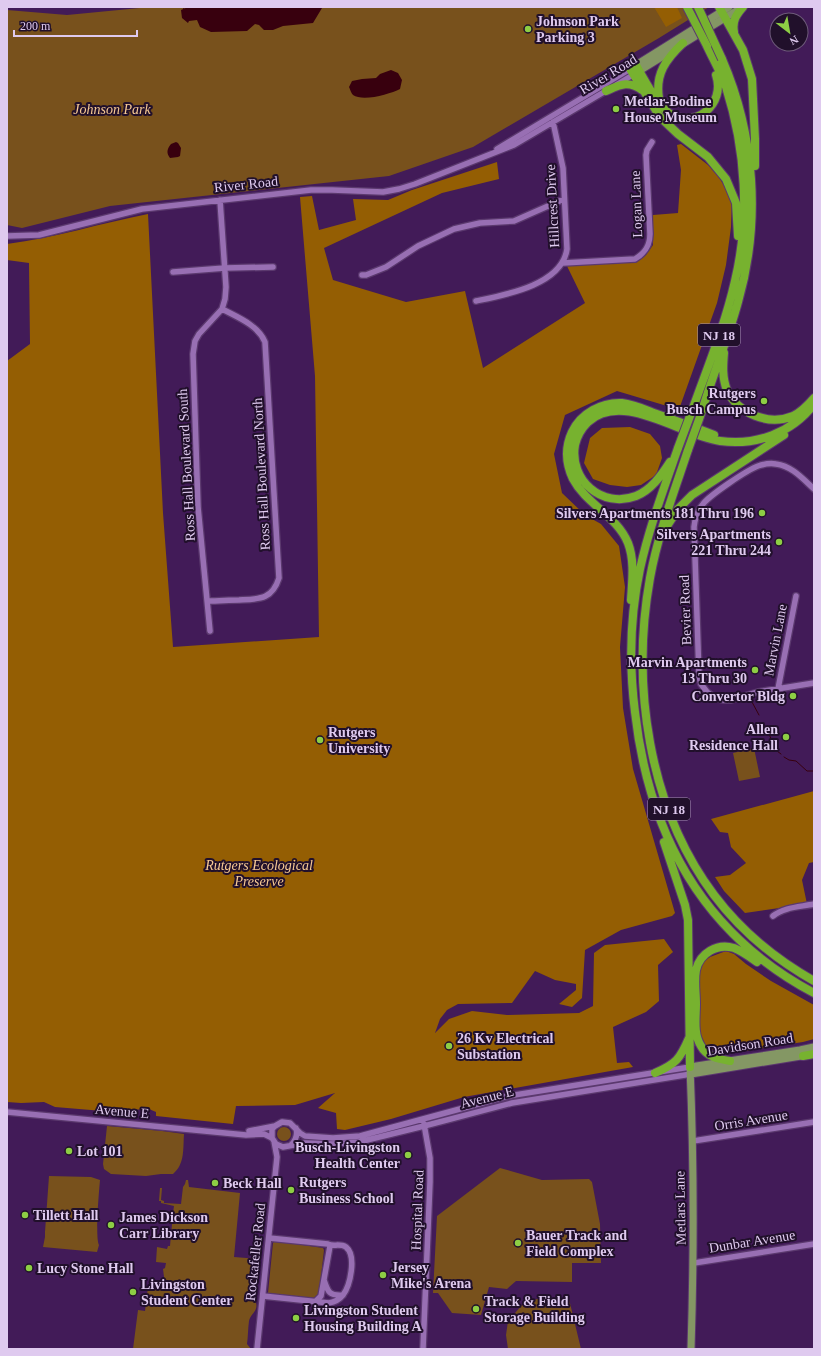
<svg xmlns="http://www.w3.org/2000/svg" width="821" height="1356" font-family="Georgia,serif">
<rect width="100%" height="100%" fill="#421b58"/>
<path fill="#78511c" d="M 150,7 L 709,7 L 659,38 L 473,147 L 389,176 L 110,206 L 22,228 L 7,225 L 7,10 L 67,15 Z
M 754,748 L 760,777 L 739,781 L 733,753 Z
M 107,1126 L 162,1131 L 184,1134 C 183,1149 185,1164 173,1174 L 161,1174 L 146,1176 L 111,1174 L 104,1169 L 103,1164 Z
M277 1134a7 7 0 1 1 14 0a7 7 0 1 1-14 0Z
M 500,1168 L 542,1180 L 589,1179 L 592,1182 L 600,1224 L 601,1263 L 572,1263 L 572,1282 L 516,1281 L 507,1289 L 489,1287 L 481,1315 L 452,1313 L 438,1293 L 433,1293 L 437,1216 Z
M 49,1176 L 91,1177 L 100,1180 C 99,1192 95,1237 99,1245 L 97,1252 L 43,1247 L 45,1237 L 45,1232 Z
M 186,1180 L 188,1180 L 189,1187 L 240,1193 L 234,1257 L 259,1259 L 255,1300 C 260,1311 251,1312 249,1321 C 248,1328 248,1337 247,1344 L 251,1349 L 133,1349 L 138,1310 L 145,1311 L 148,1287 L 163,1289 L 164,1277 L 163,1269 L 165,1268 L 166,1263 L 156,1262 L 157,1247 L 167,1249 L 168,1246 L 170,1246 L 172,1224 L 176,1224 L 176,1220 L 172,1220 L 174,1206 L 161,1203 L 161,1201 L 159,1201 L 160,1188 L 162,1188 L 161,1200 L 164,1201 L 164,1203 L 181,1204 L 183,1187 L 185,1184 Z
M 275,1241 L 323,1248 L 324,1250 L 319,1294 L 314,1298 L 268,1293 L 273,1243 Z
M 537,1299 L 569,1299 L 581,1349 L 508,1349 L 506,1335 L 508,1321 L 522,1305 Z"/>
<path fill="#945e03" d="M 654,7 L 677,7 L 682,18 L 666,27 Z
M 681,144 L 708,165 L 718,176 L 732,198 L 731,227 L 726,265 L 717,303 L 677,415 L 677,409 L 617,391 L 565,415 L 554,454 L 562,493 L 585,515 L 601,524 L 619,546 L 625,587 L 620,647 L 623,708 L 633,769 L 675,913 L 672,916 L 621,930 L 585,950 L 582,998 L 572,1007 L 559,1004 L 576,990 L 576,984 L 555,980 L 535,971 L 512,1003 L 458,1004 L 447,1010 L 440,1019 L 435,1033 L 449,1019 L 472,1011 L 507,1015 L 579,1013 L 593,1006 L 594,953 L 605,945 L 664,939 L 673,952 L 658,965 L 659,1001 L 646,1012 L 613,1027 L 617,1063 L 629,1062 L 633,1067 L 464,1097 L 391,1119 L 345,1130 L 337,1129 L 336,1113 L 318,1108 L 335,1093 L 295,1105 L 236,1106 L 233,1124 L 156,1116 L 156,1112 L 149,1109 L 103,1111 L 55,1107 L 44,1102 L 21,1103 L 7,1102 L 7,361 L 30,344 L 29,263 L 7,260 L 7,244 C 55,238 101,223 148,214 L 163,513 L 173,647 L 319,637 L 315,376 L 300,197 L 312,196 L 319,230 L 356,220 L 353,199 L 388,200 L 412,190 L 497,162 L 499,179 L 442,193 L 324,248 L 333,280 L 406,302 L 465,291 L 483,368 L 585,303 L 567,266 L 640,260 L 646,255 L 653,245 L 653,215 L 678,213 L 681,170 L 677,145 Z
M 630,427 L 650,434 L 660,446 L 662,458 L 656,475 L 641,485 L 627,487 L 610,485 L 593,479 L 584,463 L 590,438 L 602,428 Z
M 814,791 L 814,862 L 809,863 L 802,880 L 807,904 L 745,913 L 724,891 L 715,877 L 730,875 L 746,863 L 731,847 L 728,833 L 720,832 L 711,819 Z
M 726,951 L 734,954 L 746,964 L 771,981 L 814,1005 L 814,1039 L 803,1042 L 732,1053 L 723,1053 L 716,1051 L 706,1046 L 700,1033 L 699,973 L 701,967 L 704,961 L 710,957 Z"/>
<path fill="#38000e" d="M 188,7 L 322,7 L 322,8 L 313,23 L 283,26 L 273,30 L 264,30 L 259,25 L 255,24 L 247,31 L 211,32 L 200,27 L 197,20 L 189,21 L 188,23 L 182,18 L 181,10 Z
M 391,70 L 398,73 L 402,80 L 400,89 C 390,94 363,102 353,95 C 351,93 350,89 349,87 L 352,81 L 362,79 L 376,78 L 380,74 Z
M 176,142 L 178,143 L 181,148 L 180,156 L 178,157 L 170,158 C 166,153 167,149 171,144 Z"/>
<g fill="none" stroke-linecap="round" stroke-linejoin="round">
<path stroke="#38000e" stroke-width="1" d="M 183,7 L 184,9
M 752,697 L 752,702 L 759,715
M 765,726 L 777,751 L 781,754
M 784,757 L 789,760 L 796,761 L 807,771 L 814,771"/>
<defs>
<path id="minor" d="M 616,85 L 636,73
M 497,149 L 632,68
M 7,236 L 39,235 L 142,209 L 311,190 L 332,190 L 383,192 L 399,189 L 415,184 L 514,145 L 609,89
M 563,263 L 635,259 C 645,253 650,246 650,234 L 646,155 L 647,150 L 652,142
M 173,272 L 225,268 L 273,267
M 362,275 L 366,275 L 386,267 L 418,246 L 454,229 L 480,223 L 514,221 L 564,199
M 476,301 C 505,295 562,285 567,249 L 563,168 L 553,122
M 814,489 C 803,479 792,466 776,464 C 770,463 764,464 758,466 C 747,470 710,495 703,504 C 697,511 695,518 694,527 L 699,676 L 701,684 L 707,692 L 715,698 L 724,700 L 731,700 L 758,692 L 814,683
M 208,601 C 219,601 229,600 239,600 C 259,599 272,600 279,578 L 265,342 C 258,325 237,317 222,309
M 210,631 L 198,507 L 193,354 L 195,341 L 199,334 L 222,309 L 225,299 L 226,287 L 220,200
M 778,689 L 796,596
M 773,916 C 784,907 800,907 814,904
M 690,1067 L 508,1096 L 360,1136 L 333,1138 L 305,1136 L 300,1133 L 290,1123 L 282,1122 L 275,1126 L 272,1129 L 272,1138 L 276,1144 L 283,1147 L 305,1143 L 333,1144 L 359,1142 L 424,1126 L 512,1103 L 691,1074
M 7,1112 L 246,1135 L 264,1134 L 272,1138
M 249,1131 L 275,1126
M 693,1141 L 814,1122
M 291,1145 C 296,1140 298,1135 296,1128
M 694,1263 L 814,1244
M 324,1280 C 328,1292 329,1296 343,1295
M 263,1296 L 329,1303 C 335,1302 339,1300 343,1295 C 350,1286 357,1256 346,1247 C 340,1243 333,1247 328,1244 L 269,1238
M 316,1301 L 321,1296 L 330,1246
M 257,1349 L 277,1157 L 274,1141
M 423,1349 L 430,1182 L 430,1158 L 424,1124"/>
<path id="major" d="M 636,65 L 729,7
M 639,71 L 741,8
M 691,1074 L 807,1055
M 691,1349 C 694,1255 694,1161 690,1067 L 800,1050 L 814,1047"/>
<path id="highway" d="M 719,7 L 743,50 L 752,79 L 755,139 L 755,166
M 734,32 C 732,21 736,15 743,7
M 636,65 C 643,78 658,106 669,113 C 695,130 726,104 716,75
M 630,69 L 660,117 L 678,134 L 708,157 L 726,179 L 736,203 L 738,236
M 606,91 C 620,85 628,80 642,90
M 659,98 C 655,74 666,59 683,43
M 724,353 C 723,365 722,378 727,390 C 738,414 769,426 793,416 C 801,412 808,405 814,398
M 693,408 C 708,366 725,325 735,281 C 750,218 746,150 726,87 C 721,73 713,59 707,46
M 702,411 C 713,374 728,339 738,302 C 761,222 755,135 722,59
M 678,448 C 664,488 649,528 640,569 C 630,616 629,665 635,712 C 649,835 703,934 814,993
M 688,450 C 674,492 658,534 650,578 C 631,684 648,807 714,895 C 741,931 775,959 814,981
M 670,462 C 661,476 651,490 636,496 C 602,509 569,480 575,445 C 577,436 582,428 588,422 C 623,390 681,436 720,441 C 756,446 792,433 814,404
M 667,526 L 678,509 L 692,495 L 784,435
M 631,600 C 632,582 635,561 628,543 C 617,516 586,504 573,479 C 566,464 565,447 572,432 C 581,413 602,402 622,403 C 633,404 644,409 654,413 C 674,420 694,427 714,435
M 664,842 L 685,905 L 688,920 L 690,1067
M 803,1056 L 814,1054
M 730,1061 C 718,1059 707,1057 701,1046 C 693,1034 696,1017 696,1004 C 696,993 694,981 696,970 C 700,953 717,943 734,948 C 742,951 750,957 757,962
M 655,1073 C 676,1064 680,1059 689,1038"/>
</defs>
<use href="#minor" stroke="#5b396e" stroke-width="8"/>
<use href="#major" stroke="#5b396e" stroke-width="9"/>
<use href="#highway" stroke="#5b396e" stroke-width="10"/>
<use href="#minor" stroke="#986fb3" stroke-width="5.5"/>
<use href="#major" stroke="#849764" stroke-width="7"/>
<use href="#highway" stroke="#77b22f" stroke-width="8"/>
<defs>
<path id="highway-bridge" d="M 687,7 L 707,46
M 698,7 L 722,59
M 678,448 L 693,408
M 688,450 L 702,411"/>
</defs>
<use href="#highway-bridge" stroke="#5b396e" stroke-width="10" stroke-linecap="butt"/>
<use href="#highway-bridge" stroke="#77b22f" stroke-width="8"/>
</g>
<g fill="#8dce44" stroke="#21102b" stroke-width="1.5">
<circle cx="528" cy="29" r="4"/>
<circle cx="616" cy="109" r="4"/>
<circle cx="764" cy="401" r="4"/>
<circle cx="762" cy="513" r="4"/>
<circle cx="779" cy="542" r="4"/>
<circle cx="755" cy="670" r="4"/>
<circle cx="793" cy="696" r="4"/>
<circle cx="786" cy="737" r="4"/>
<circle cx="320" cy="740" r="4"/>
<circle cx="449" cy="1046" r="4"/>
<circle cx="69" cy="1151" r="4"/>
<circle cx="408" cy="1155" r="4"/>
<circle cx="215" cy="1183" r="4"/>
<circle cx="291" cy="1190" r="4"/>
<circle cx="25" cy="1215" r="4"/>
<circle cx="111" cy="1225" r="4"/>
<circle cx="518" cy="1243" r="4"/>
<circle cx="29" cy="1268" r="4"/>
<circle cx="383" cy="1275" r="4"/>
<circle cx="133" cy="1292" r="4"/>
<circle cx="476" cy="1309" r="4"/>
<circle cx="296" cy="1318" r="4"/>
</g>
<g text-anchor="middle" stroke-width="4" stroke-linejoin="round" paint-order="stroke">
<g fill="#21102b" stroke="#a692b4" stroke-width="1">
<rect x="698" y="324" width="42" height="22" rx="3"/>
<rect x="648" y="798" width="42" height="22" rx="3"/>
</g>
<g font-size="13" font-weight="bold" fill="#dfcaef">
<text x="719" y="340">NJ 18</text>
<text x="669" y="814">NJ 18</text>
</g>
<g font-size="14" font-weight="bold" fill="#dfcaef" stroke="#21102b" text-anchor="start">
<text x="536" y="26">Johnson Park<tspan x="536" dy="16">Parking 3</tspan></text>
<text x="624" y="106">Metlar-Bodine<tspan x="624" dy="16">House Museum</tspan></text>
<text x="756" y="398" text-anchor="end">Rutgers<tspan x="756" dy="16">Busch Campus</tspan></text>
<text x="754" y="518" text-anchor="end">Silvers Apartments 181 Thru 196</text>
<text x="771" y="539" text-anchor="end">Silvers Apartments<tspan x="771" dy="16">221 Thru 244</tspan></text>
<text x="747" y="667" text-anchor="end">Marvin Apartments<tspan x="747" dy="16">13 Thru 30</tspan></text>
<text x="785" y="701" text-anchor="end">Convertor Bldg</text>
<text x="778" y="734" text-anchor="end">Allen<tspan x="778" dy="16">Residence Hall</tspan></text>
<text x="328" y="737">Rutgers<tspan x="328" dy="16">University</tspan></text>
<text x="457" y="1043">26 Kv Electrical<tspan x="457" dy="16">Substation</tspan></text>
<text x="400" y="1152" text-anchor="end">Busch-Livingston<tspan x="400" dy="16">Health Center</tspan></text>
<text x="77" y="1156">Lot 101</text>
<text x="299" y="1187">Rutgers<tspan x="299" dy="16">Business School</tspan></text>
<text x="223" y="1188">Beck Hall</text>
<text x="33" y="1220">Tillett Hall</text>
<text x="119" y="1222">James Dickson<tspan x="119" dy="16">Carr Library</tspan></text>
<text x="526" y="1240">Bauer Track and<tspan x="526" dy="16">Field Complex</tspan></text>
<text x="391" y="1272">Jersey<tspan x="391" dy="16">Mike's Arena</tspan></text>
<text x="37" y="1273">Lucy Stone Hall</text>
<text x="141" y="1289">Livingston<tspan x="141" dy="16">Student Center</tspan></text>
<text x="484" y="1306">Track &amp; Field<tspan x="484" dy="16">Storage Building</tspan></text>
<text x="304" y="1315">Livingston Student<tspan x="304" dy="16">Housing Building A</tspan></text>
</g>
<g font-size="14" fill="#dfcaef" stroke="#21102b">
<text transform="translate(608 74) rotate(-31)" y="5">River Road</text>
<text transform="translate(246 184) rotate(-6)" y="5">River Road</text>
<text transform="translate(636 204) rotate(-92)" y="5">Logan Lane</text>
<text transform="translate(552 206) rotate(-93)" y="5">Hillcrest Drive</text>
<text transform="translate(186 465) rotate(-93)" y="5">Ross Hall Boulevard South</text>
<text transform="translate(261 474) rotate(-93)" y="5">Ross Hall Boulevard North</text>
<text transform="translate(685 610) rotate(-92)" y="5">Bevier Road</text>
<text transform="translate(775 640) rotate(-79)" y="5">Marvin Lane</text>
<text transform="translate(750 1044) rotate(-9)" y="5">Davidson Road</text>
<text transform="translate(487 1097) rotate(-14)" y="5">Avenue E</text>
<text transform="translate(122 1111) rotate(5)" y="5">Avenue E</text>
<text transform="translate(751 1120) rotate(-9)" y="5">Orris Avenue</text>
<text transform="translate(680 1208) rotate(-91)" y="5">Metlars Lane</text>
<text transform="translate(417 1210) rotate(-88)" y="5">Hospital Road</text>
<text transform="translate(752 1241) rotate(-9)" y="5">Dunbar Avenue</text>
<text transform="translate(255 1252) rotate(-84)" y="5">Rockafeller Road</text>
</g>
<g font-size="14" font-style="italic" fill="#f6c994" stroke="#21102b">
<text x="112" y="114">Johnson Park</text>
<text x="259" y="870">Rutgers Ecological<tspan x="259" dy="16">Preserve</tspan></text>
</g>
</g>
<rect width="821" height="1356" fill="none" stroke="#dfcaef" stroke-width="16"/>
<g transform="translate(789 32) rotate(149)"><circle r="19" fill="#21102b" stroke="#6d5a79"/>
<path d="M0-3L7 15L0 10L-7 15Z" fill="#8dce44"/>
<text y="-6" font-size="11" font-weight="bold" text-anchor="middle" fill="#dfcaef">N</text>
</g>
<path d="M14 30v6h123v-6" fill="none" stroke="#dfcaef" stroke-width="2"/>
<text x="20" y="30" font-size="12" fill="#dfcaef" stroke="#21102b" stroke-width="3" paint-order="stroke">200 m</text>
</svg>
